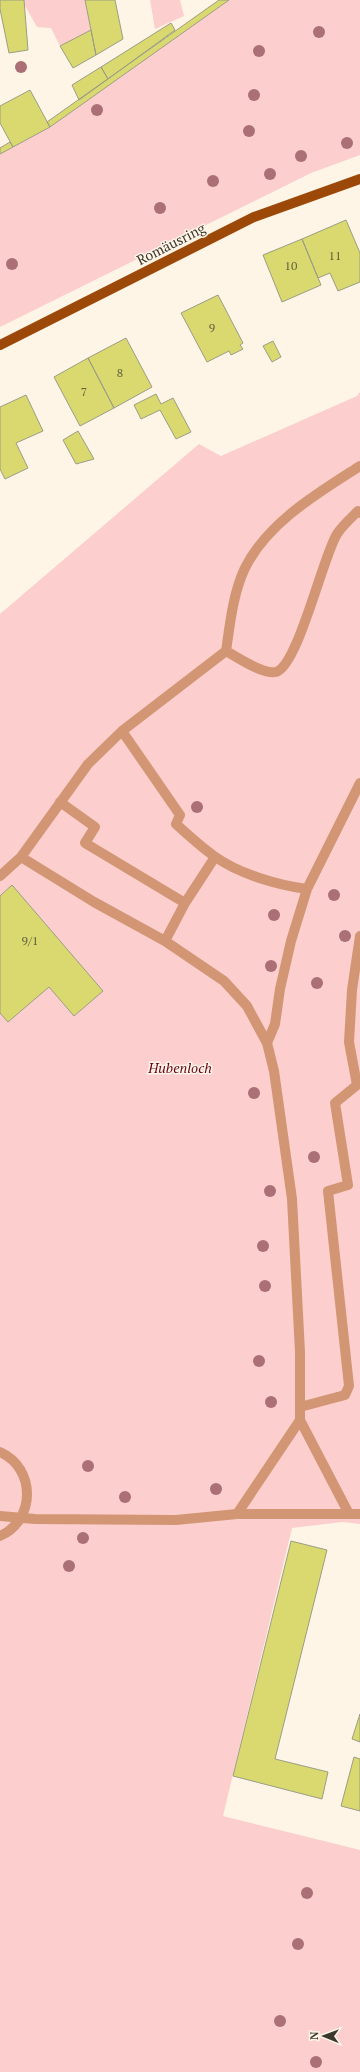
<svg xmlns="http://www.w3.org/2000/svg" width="360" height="2072" font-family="'PT Serif',serif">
<rect width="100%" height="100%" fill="#fef5e7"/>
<path fill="#fccecd" d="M 24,0 L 85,0 L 91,30 L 60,46 L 51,28 L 37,27 L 24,4 Z
M 150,0 L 180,0 L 184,16 L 155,29 Z
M 229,0 L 360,0 L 360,155 L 311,173 L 0,327 L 0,154 L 54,124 Z
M 360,392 L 360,1524 L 342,1522 L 292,1528 L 223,1816 L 360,1850 L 360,2072 L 0,2072 L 0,614 L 199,444 L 221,456 L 357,396 Z"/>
<path fill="#d9d96f" stroke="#9c9d86" d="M 0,0 L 24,0 L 28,50 L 9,53 L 0,9 Z
M 85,0 L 115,0 L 123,39 L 96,55 Z
M 219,0 L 229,0 L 50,127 L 47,122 Z
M 171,23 L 175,30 L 108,79 L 101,67 Z
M 91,30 L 96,55 L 73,68 L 60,46 Z
M 101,67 L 108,79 L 79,100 L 72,85 Z
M 30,90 L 50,127 L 13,147 L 0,123 L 0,106 Z
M 10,142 L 13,147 L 0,154 L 0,148 Z
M 346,220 L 360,253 L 360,282 L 338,291 L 330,273 L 318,278 L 302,239 Z
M 302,239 L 321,285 L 282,302 L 263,255 Z
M 218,295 L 243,343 L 240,345 L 243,349 L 231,355 L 229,351 L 207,362 L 181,313 Z
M 126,338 L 152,387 L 114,408 L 88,358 Z
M 273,341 L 281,357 L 272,362 L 263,346 Z
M 88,358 L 114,408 L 80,426 L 54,377 Z
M 156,394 L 161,404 L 173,398 L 191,432 L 176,439 L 160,410 L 141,419 L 134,405 Z
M 26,395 L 43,431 L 16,443 L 28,468 L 5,479 L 0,469 L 0,407 Z
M 78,431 L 94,459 L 76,464 L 63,440 Z
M 12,885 L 103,991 L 74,1016 L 49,987 L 8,1022 L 0,1013 L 0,896 Z
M 291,1541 L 327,1550 L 275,1759 L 328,1772 L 322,1799 L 233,1776 Z
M 360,1714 L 360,1742 L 352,1739 Z
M 354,1757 L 360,1759 L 360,1811 L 341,1806 Z"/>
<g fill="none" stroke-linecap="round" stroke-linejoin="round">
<path stroke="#d29675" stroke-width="10" d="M 226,651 C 237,657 263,675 276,672 C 298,666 323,556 337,534 C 342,526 351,518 358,511 L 360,513
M 122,731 L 180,815 L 176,824 C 188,835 200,846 214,856 C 239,874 277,885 307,889
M 60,802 L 95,827 L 85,843 L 185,903
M 21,857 L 94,902 L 165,941 L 224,981 L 247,1006 L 267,1043 L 274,1071 L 292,1199 L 300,1352 L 300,1420 L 237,1514
M 0,876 L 21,857 L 88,764 L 122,731 L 226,651 C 230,624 233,593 245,568 C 268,522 318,493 360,466
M 165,941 L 185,903 L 215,857
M 267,1043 L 275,1024 L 280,989 L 291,941 L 307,889 L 360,783
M 300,1407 L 345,1395 L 349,1386 L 328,1191 L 348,1185 L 335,1103 L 357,1085 L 349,1042 L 352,990 L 360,936
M 300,1420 L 348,1512
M 0,1452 C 36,1468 36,1520 0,1536
M 0,1516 L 35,1519 L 176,1520 L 237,1514 L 360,1514"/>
<path stroke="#9c4809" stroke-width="10" d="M 0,345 L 254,217 L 360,179"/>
</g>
<g fill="#aa7075">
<circle cx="319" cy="32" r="6"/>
<circle cx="259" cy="51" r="6"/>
<circle cx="21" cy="67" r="6"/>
<circle cx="254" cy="95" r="6"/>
<circle cx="97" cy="110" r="6"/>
<circle cx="249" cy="131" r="6"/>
<circle cx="347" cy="143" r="6"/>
<circle cx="301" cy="156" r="6"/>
<circle cx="270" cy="174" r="6"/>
<circle cx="213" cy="181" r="6"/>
<circle cx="160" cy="208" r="6"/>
<circle cx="12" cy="264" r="6"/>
<circle cx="197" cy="807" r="6"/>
<circle cx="334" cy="895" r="6"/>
<circle cx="274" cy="915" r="6"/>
<circle cx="345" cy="936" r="6"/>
<circle cx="271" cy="966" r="6"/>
<circle cx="317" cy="983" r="6"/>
<circle cx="254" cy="1093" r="6"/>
<circle cx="314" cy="1157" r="6"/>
<circle cx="270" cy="1191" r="6"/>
<circle cx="263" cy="1246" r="6"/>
<circle cx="265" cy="1286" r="6"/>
<circle cx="259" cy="1361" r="6"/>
<circle cx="271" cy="1402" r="6"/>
<circle cx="88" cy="1466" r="6"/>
<circle cx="216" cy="1489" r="6"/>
<circle cx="125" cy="1497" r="6"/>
<circle cx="83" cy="1538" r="6"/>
<circle cx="69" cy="1566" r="6"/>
<circle cx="307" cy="1893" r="6"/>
<circle cx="298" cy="1944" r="6"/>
<circle cx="280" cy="2021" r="6"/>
<circle cx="316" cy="2062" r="6"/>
</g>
<g text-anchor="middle" stroke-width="3" stroke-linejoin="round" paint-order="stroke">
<g font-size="12" fill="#63603e">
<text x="335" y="260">11</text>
<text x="291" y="270">10</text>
<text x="212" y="332">9</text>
<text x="120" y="377">8</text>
<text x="84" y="396">7</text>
<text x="30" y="945">9/1</text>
</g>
<g font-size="14" fill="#3c372e" stroke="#fef5e7">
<text transform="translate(171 244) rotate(-27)" y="5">Romäusring</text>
</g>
<g font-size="14" font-style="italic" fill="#660317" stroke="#fef5e7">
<text x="180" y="1073">Hubenloch</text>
</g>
</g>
<g transform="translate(324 2036) rotate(271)" stroke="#fef5e7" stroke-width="3" paint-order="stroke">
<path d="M0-3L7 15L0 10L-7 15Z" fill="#3c372e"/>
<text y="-6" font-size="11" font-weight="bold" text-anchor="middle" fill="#3c372e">N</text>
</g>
</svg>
